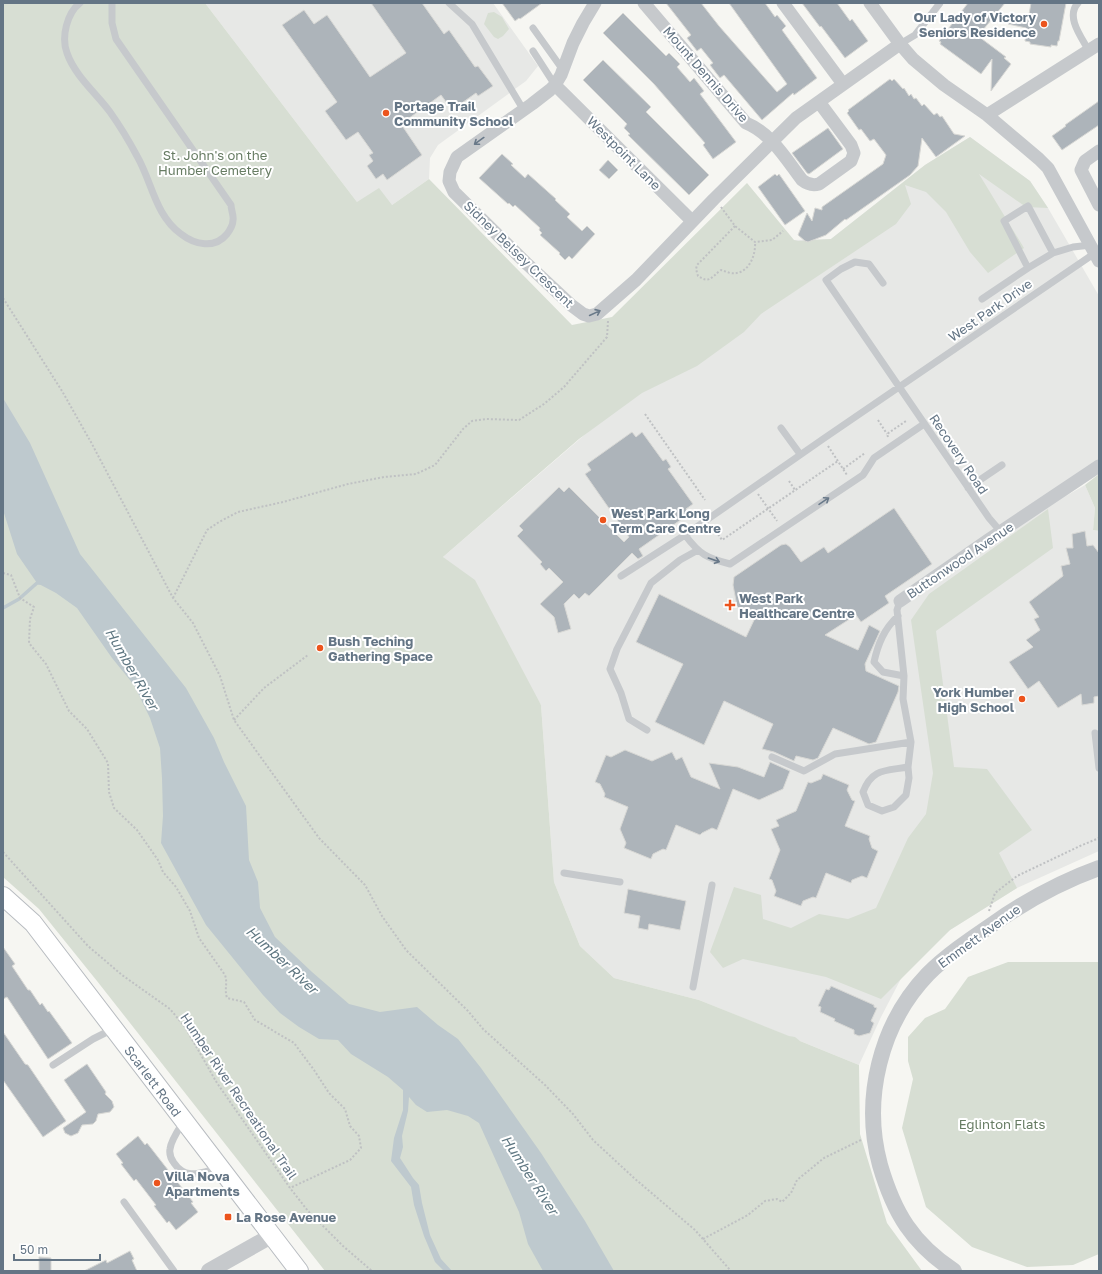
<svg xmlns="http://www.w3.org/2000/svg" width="1102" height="1274" font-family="'Golos Text',sans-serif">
<rect width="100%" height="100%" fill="#f6f6f2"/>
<path fill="#e7e8e6" d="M 205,3 L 493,3 L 538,66 L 526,81 L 438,145 L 430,158 L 429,179 L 392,205 L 357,202 Z
M 970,137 L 1030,181 L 1048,208 L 1099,296 L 1099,473 L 1066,496 L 1085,485 L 1095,508 L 1093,530 L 1099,531 L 1099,851 L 1017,888 L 950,930 L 906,969 L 881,1017 L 859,1065 L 699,1000 L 614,978 L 580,946 L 554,882 L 541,705 L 443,557 L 713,324 L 794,240 L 831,239 L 925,165 Z"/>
<path fill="#d7ded3" d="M 3,3 L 205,3 L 357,202 L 379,188 L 392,205 L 429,179 L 572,325 L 612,317 L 747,183 L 794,240 L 798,241 L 831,239 L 925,165 L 970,137 L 1030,181 L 1048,208 L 1026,207 L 979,174 L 1024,248 L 988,273 L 970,252 L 946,212 L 926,192 L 905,185 L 911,204 L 896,224 L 761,314 L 744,332 L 697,366 L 642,393 L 579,439 L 443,557 L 475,580 L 541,705 L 554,882 L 580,946 L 614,978 L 699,1000 L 789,1036 L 795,1037 L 800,1041 L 859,1065 L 860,1134 L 887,1223 L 922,1271 L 325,1271 L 97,981 L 39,909 L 3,877 Z
M 494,12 L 502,17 L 509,29 L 503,36 L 498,39 L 494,37 L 484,24 L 488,13 Z
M 1099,474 L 1099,531 L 1093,530 L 1095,508 L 1085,485 Z
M 1048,509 L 1053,548 L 936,631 L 954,767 L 987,769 L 1032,830 L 999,853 L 1017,888 L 950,930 L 881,999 L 826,977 L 743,959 L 723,968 L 710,952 L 734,887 L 761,895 L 763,919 L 791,928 L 819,914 L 848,919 L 876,908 L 908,838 L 926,814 L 933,773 L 911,620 L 929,594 Z
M 1008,962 L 1099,962 L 1099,1254 L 1073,1265 L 1027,1267 L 972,1247 L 926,1207 L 902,1128 L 913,1079 L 908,1061 L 908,1037 L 925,1018 L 945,1009 L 968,977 Z"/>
<path fill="#bec9ce" d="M 3,398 L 30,443 L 80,554 L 186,688 L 214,738 L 224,762 L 246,806 L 249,860 L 258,882 L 260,908 L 275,937 L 312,972 L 349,1004 L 380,1012 L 417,1007 L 438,1025 L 458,1039 L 481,1068 L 541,1153 L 585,1221 L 614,1271 L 543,1271 L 528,1244 L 519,1212 L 479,1123 L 468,1116 L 447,1110 L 427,1112 L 416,1105 L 409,1097 L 408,1111 L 402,1136 L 403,1147 L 400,1158 L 413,1178 L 419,1185 L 422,1203 L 430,1235 L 441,1259 L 452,1271 L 444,1271 L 435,1262 L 424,1236 L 414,1205 L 411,1187 L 391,1161 L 394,1138 L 403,1110 L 403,1090 L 388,1077 L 351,1054 L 338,1040 L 319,1039 L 299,1027 L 280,1013 L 263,995 L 206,925 L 161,843 L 163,816 L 162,778 L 160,748 L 150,718 L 134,685 L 112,658 L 77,608 L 56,593 L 37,583 L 17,554 L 3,510 Z"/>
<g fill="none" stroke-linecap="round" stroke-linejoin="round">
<path stroke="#bec9ce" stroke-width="3.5" d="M 3,608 L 19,599 L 37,583 L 40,583"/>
</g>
<path fill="#adb4ba" stroke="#d8d8d5" d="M 371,3 L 422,3 L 444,34 L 449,30 L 475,67 L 478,66 L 493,86 L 478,96 L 476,93 L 452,110 L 441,95 L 401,124 L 422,155 L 387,180 L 383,174 L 376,179 L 367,166 L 373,161 L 369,155 L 373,153 L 358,132 L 346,140 L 325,111 L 337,102 L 282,25 L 304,10 L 314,24 L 327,15 L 370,77 L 406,53 Z
M 502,3 L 542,3 L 520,19 L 519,18 L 515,21 Z
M 666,3 L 701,3 L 719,26 L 777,92 L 787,84 L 729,3 L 765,3 L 775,17 L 777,15 L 786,26 L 782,30 L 817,78 L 794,95 L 793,93 L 762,120 L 724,75 L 720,78 L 710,65 L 713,63 L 701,48 L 697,51 L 687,38 L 691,35 Z
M 802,3 L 837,3 L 850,21 L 852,19 L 868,41 L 845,58 L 821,26 L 820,27 Z
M 968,3 L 1005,3 L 978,36 L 1006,57 L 1004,58 L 1011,64 L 991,91 L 992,59 L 981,74 L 940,44 L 941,42 L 939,41 Z
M 1031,3 L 1066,3 L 1059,41 L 1058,41 L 1057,46 L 1051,45 L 1051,47 L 1030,44 L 1030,42 L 1025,41 L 1026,28 L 1008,24 L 1010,16 L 1028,20 Z
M 623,13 L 666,56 L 669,53 L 680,64 L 677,67 L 690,82 L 694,78 L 704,91 L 700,94 L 736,142 L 713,159 L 703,145 L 705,143 L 654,84 L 603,33 Z
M 603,60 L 651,107 L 646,112 L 709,175 L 689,195 L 628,135 L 630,134 L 624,128 L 627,124 L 583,80 Z
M 890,79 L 892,81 L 894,79 L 903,89 L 904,88 L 909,96 L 911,94 L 914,99 L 916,98 L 922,106 L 924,104 L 934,115 L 937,113 L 940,117 L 942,116 L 954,134 L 965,136 L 936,157 L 922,138 L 918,166 L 910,175 L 846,220 L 845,219 L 826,235 L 808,242 L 805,241 L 798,235 L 807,213 L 812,221 L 815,208 L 822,210 L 822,207 L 883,164 L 886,155 L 874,139 L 870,141 L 861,129 L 859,130 L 847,113 L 849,111 L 848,110 Z
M 1099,101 L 1099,125 L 1062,150 L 1052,136 L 1066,126 L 1065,125 Z
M 828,128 L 843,149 L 809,174 L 807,173 L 792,153 Z
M 502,154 L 513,164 L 511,165 L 525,178 L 528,174 L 556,199 L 555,200 L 570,214 L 567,217 L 582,231 L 587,226 L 595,234 L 572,259 L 569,256 L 565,260 L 559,254 L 560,253 L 540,235 L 542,233 L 539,230 L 540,228 L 515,205 L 513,207 L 509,203 L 508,204 L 479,178 Z
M 608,160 L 618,170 L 609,179 L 599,170 Z
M 775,174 L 777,176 L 779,174 L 805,211 L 785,225 L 758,187 Z
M 632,432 L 636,437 L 642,432 L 663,461 L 666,459 L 671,467 L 668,469 L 693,504 L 686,509 L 689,514 L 639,549 L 643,556 L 638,559 L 632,553 L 589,596 L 585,593 L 579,599 L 574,594 L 564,604 L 571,629 L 558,633 L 554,617 L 540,604 L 563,582 L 549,568 L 546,571 L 540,564 L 542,562 L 517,536 L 523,530 L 519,526 L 559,487 L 564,492 L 569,487 L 624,542 L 629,537 L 585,474 L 591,470 L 587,464 Z
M 894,508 L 932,564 L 885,596 L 889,603 L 861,622 L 856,615 L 825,635 L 858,650 L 869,625 L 880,631 L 865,664 L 866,671 L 899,686 L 898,692 L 876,742 L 869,744 L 833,728 L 818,758 L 813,760 L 796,756 L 794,761 L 774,752 L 762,749 L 773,724 L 724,701 L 704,745 L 655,722 L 683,664 L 636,642 L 659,594 L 746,637 L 755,618 L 741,610 L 737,606 L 733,585 L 734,577 L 781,545 L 786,544 L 790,547 L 801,562 L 824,547 L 828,553 Z
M 1085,531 L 1087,546 L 1093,545 L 1099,553 L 1099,696 L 1094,697 L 1094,703 L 1082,705 L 1081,694 L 1058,708 L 1039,681 L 1028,689 L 1009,662 L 1033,647 L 1026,640 L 1040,630 L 1034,619 L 1039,617 L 1029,602 L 1063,576 L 1061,566 L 1070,564 L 1066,548 L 1073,548 L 1072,534 Z
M 625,750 L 652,761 L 672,752 L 676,760 L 682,757 L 691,777 L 720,789 L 709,763 L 738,767 L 764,777 L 770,762 L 790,771 L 783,789 L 759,800 L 733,789 L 717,830 L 712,828 L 702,833 L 700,835 L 676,825 L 666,850 L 663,849 L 653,854 L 651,859 L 624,848 L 626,843 L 620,829 L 628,807 L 604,797 L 605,794 L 600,784 L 595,782 L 606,755 L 611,757 Z
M 823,774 L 849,785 L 847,790 L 852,800 L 855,801 L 845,826 L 870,836 L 869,839 L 872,848 L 878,851 L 867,878 L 862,876 L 852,880 L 851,883 L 826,873 L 816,898 L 813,897 L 803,901 L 801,906 L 774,896 L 776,891 L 772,880 L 769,879 L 780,850 L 771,829 L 779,826 L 776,820 L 796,811 L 808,782 L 811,783 L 821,779 Z
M 628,889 L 686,901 L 680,930 L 649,924 L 648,930 L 638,928 L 640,916 L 624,913 Z
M 3,947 L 15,964 L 12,966 L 28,990 L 30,990 L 40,1005 L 42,1003 L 48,1012 L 49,1011 L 72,1043 L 48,1059 L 7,997 L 3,999 Z
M 831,986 L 874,1005 L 874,1007 L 877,1008 L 871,1021 L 874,1023 L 870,1033 L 859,1036 L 854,1034 L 854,1030 L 834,1021 L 835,1019 L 820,1012 L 821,1007 L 818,1006 L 826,989 L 829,990 Z
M 3,1032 L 25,1064 L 28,1065 L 66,1121 L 43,1137 L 3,1080 Z
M 87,1064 L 106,1092 L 105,1094 L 112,1101 L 114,1107 L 110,1112 L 98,1114 L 96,1121 L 93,1124 L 82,1125 L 78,1133 L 71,1136 L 65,1133 L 63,1128 L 86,1112 L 64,1080 Z
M 138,1136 L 145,1145 L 147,1143 L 193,1202 L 191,1203 L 198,1212 L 176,1230 L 169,1221 L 167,1223 L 154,1206 L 156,1205 L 136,1179 L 134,1181 L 121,1164 L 123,1163 L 116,1154 Z
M 130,1251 L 134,1259 L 132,1260 L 137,1271 L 84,1271 L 106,1260 L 107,1263 Z
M 39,1257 L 51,1258 L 51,1271 L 39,1271 Z"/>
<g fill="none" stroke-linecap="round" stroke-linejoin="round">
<defs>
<path id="secondary" d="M 3,896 L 33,923 L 299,1271"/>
</defs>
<use href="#secondary" stroke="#b8bcc1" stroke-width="20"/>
<path stroke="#bfc1c3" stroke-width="2" stroke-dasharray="2 2" stroke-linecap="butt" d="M 721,207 L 735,226 L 755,242 L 772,240 L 783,231
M 735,226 L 697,265 L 696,269 L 698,276 C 710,284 711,277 721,270 C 724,271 727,272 730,273 C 748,276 756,256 755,242
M 3,298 L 62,391 L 92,444 L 173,598 L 193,623 L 220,676 L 234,720 L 319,838 L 365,885 L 382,916 L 406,950 L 468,1011 L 483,1029 L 545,1085 L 573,1114 L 593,1140 L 634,1178 L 695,1230 L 731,1271
M 645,414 L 705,500
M 878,420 L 887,434
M 888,437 L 887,434 L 906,421
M 828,446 L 847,475
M 843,469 L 865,453
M 789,481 L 795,490
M 758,494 L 777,521
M 716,531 L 722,540 L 838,461
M 3,573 L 11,575 L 20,598 L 34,607 L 30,619 L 29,643 L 46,664 L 69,711 L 87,729 L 108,763 L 109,792 L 114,808 L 137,830 L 158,860 L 163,872 L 176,887 L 190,911 L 199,938 L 225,975 C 228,984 224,988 227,998 L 244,1002 L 255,1020 L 294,1043 L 314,1070 L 329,1093 L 345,1109 L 350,1126 L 359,1136 L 361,1148 L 350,1160 L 290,1188
M 173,598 L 207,530 L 219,522 L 238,512 L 283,502 L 348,484 L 384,477 L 416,474 L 435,465 L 463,429 L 472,421 L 486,419 L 519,420 L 544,404 L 564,387 L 607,337 L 608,321
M 234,720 L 264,688 L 308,655
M 3,852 L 88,946 L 122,975 L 170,1009 L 185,1027 L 217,1083 L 290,1188 L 308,1211 L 343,1246 L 372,1271
M 989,911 L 995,893 L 1017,876 L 1080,846 L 1099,838
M 703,1239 L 748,1215 L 765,1201 L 777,1199 L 782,1202 L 791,1193 L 797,1180 L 824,1158 L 861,1140"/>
<path stroke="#c6c9cc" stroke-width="7" d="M 80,3 C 67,13 61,37 67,53 C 75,76 96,93 110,112 C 120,126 129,141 137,156 C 152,182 155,215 181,234 C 195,245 215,249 227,234 C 230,230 233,225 233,220 C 234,216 231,210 231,205 L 116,39 L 112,23 L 112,3
M 449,3 L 472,24 L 523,109
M 1078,3 C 1065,17 1082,38 1089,51
M 533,28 L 563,70
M 900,44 L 915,35 L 940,3
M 533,51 L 555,85
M 1028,268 L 1053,253 L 1073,247 L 1091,245
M 883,283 L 869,264 L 855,262 L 841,269 L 826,280 L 989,518 L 1001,532
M 982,299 L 1028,268 L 1004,221 L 1028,206 L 1053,253
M 781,428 L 800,454
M 968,488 L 1002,465
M 685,535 C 700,555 707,558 730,564 L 863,475 L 874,458 L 924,424
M 621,576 L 685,535 L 823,439 L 1095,253
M 900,601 L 897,610 L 904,676 L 903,699 L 911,742 L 908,767 L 909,778 L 906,795 L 894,807 L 882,811 L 868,805 L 863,792 C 872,768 886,771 908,767
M 898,616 C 884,629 878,644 874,662 L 883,672 L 904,676
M 647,730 L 629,719 L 621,693 L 610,669 L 617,649 L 651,583 L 680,560 L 698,550
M 1095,733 L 1099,768
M 772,757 L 804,771 L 835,754 L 911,742
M 564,873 L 620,882
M 693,987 L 712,885
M 53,1065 L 93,1039 L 113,1029
M 184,1121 C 179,1129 171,1140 170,1149 C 169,1155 171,1159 174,1163 C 186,1181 202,1172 219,1168
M 124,1202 L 174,1271"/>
<path stroke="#c6c9cc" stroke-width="13" d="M 595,3 L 583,23 L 573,43 L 561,75 L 555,85 L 550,90 L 532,104 L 457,157 L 450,172 L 449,181 L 454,192 L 526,263 L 571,305 L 583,314 L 589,316 L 597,314 L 636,280 L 714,199 L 796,118 L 900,44
M 644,3 L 746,123 C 771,133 786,159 802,180 C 807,184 812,186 819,184 L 851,161 L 854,153 L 851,145 L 819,102
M 783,3 L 843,84
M 870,3 L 900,44 L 913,59 L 944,85 L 987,115 L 1039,159 L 1048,168 L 1099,261
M 555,85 L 692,221
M 987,115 L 1099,44
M 1099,151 L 1085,161 L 1081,170 L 1099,205
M 900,601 L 988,540 L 1099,466"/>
<path stroke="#c6c9cc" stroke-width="16" d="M 209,1271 L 271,1236
M 954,1271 C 912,1243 894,1213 880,1165 C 862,1099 880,1024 928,974 C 946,956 968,941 990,926 C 1024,902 1060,882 1099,868"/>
<use href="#secondary" stroke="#fff" stroke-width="18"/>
</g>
<defs><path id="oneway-shaft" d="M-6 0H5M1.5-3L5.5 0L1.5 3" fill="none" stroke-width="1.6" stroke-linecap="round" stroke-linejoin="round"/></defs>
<g stroke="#697989">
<use href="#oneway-shaft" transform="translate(479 141) rotate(144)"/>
<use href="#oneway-shaft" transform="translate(595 313) rotate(-25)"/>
<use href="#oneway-shaft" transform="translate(824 501) rotate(-34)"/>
<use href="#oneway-shaft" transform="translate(714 560) rotate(19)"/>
</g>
<g fill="#ec541d" stroke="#fff" stroke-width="1.5">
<circle cx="1044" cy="24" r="4"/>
<circle cx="386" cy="113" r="4"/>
<circle cx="603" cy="520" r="4"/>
<path d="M728 599h4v4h4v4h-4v4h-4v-4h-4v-4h4z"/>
<circle cx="320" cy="648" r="4"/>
<circle cx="1022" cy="699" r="4"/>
<circle cx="157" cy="1183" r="4"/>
<rect x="224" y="1213" width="8" height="8" rx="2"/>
</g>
<g text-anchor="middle" stroke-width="4" stroke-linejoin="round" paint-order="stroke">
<g font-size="13" font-weight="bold" fill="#647585" stroke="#fff" text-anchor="start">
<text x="1036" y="22" text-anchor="end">Our Lady of Victory<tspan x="1036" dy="15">Seniors Residence</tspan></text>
<text x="394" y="111">Portage Trail<tspan x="394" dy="15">Community School</tspan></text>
<text x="611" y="518">West Park Long<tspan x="611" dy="15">Term Care Centre</tspan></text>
<text x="739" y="603">West Park<tspan x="739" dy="15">Healthcare Centre</tspan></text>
<text x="328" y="646">Bush Teching<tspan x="328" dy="15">Gathering Space</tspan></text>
<text x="1014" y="697" text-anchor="end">York Humber<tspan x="1014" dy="15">High School</tspan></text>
<text x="165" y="1181">Villa Nova<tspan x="165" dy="15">Apartments</tspan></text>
<text x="236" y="1222">La Rose Avenue</text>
</g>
<g font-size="13" fill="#647585" stroke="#fff">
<text transform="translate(706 74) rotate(49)" y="5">Mount Dennis Drive</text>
<text transform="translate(624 153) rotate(45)" y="5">Westpoint Lane</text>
<text transform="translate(519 254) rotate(44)" y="5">Sidney Belsey Crescent</text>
<text transform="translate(990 310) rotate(-35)" y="5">West Park Drive</text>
<text transform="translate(959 454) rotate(56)" y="5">Recovery Road</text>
<text transform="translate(960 560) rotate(-34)" y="5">Buttonwood Avenue</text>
<text transform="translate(979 936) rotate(-36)" y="5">Emmett Avenue</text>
<text transform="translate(153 1081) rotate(53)" y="5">Scarlett Road</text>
<text transform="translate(239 1096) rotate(56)" y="5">Humber River Recreational Trail</text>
</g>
<g font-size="13" fill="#677c63" stroke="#fff">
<text x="215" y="160">St. John's on the<tspan x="215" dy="15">Humber Cemetery</tspan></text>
<text x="1002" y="1129">Eglinton Flats</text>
</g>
<g font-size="14" font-style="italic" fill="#5f7782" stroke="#fff">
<text transform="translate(132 669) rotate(60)" y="5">Humber River</text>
<text transform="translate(282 960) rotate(43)" y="5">Humber River</text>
<text transform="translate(530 1175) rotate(57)" y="5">Humber River</text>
</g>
</g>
<rect width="1102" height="1274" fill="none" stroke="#647585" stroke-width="8"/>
<path d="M14 1254v6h86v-6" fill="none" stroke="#647585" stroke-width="2"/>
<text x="20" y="1254" font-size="12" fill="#647585" stroke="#ffffff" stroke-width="3" paint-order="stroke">50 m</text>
</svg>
